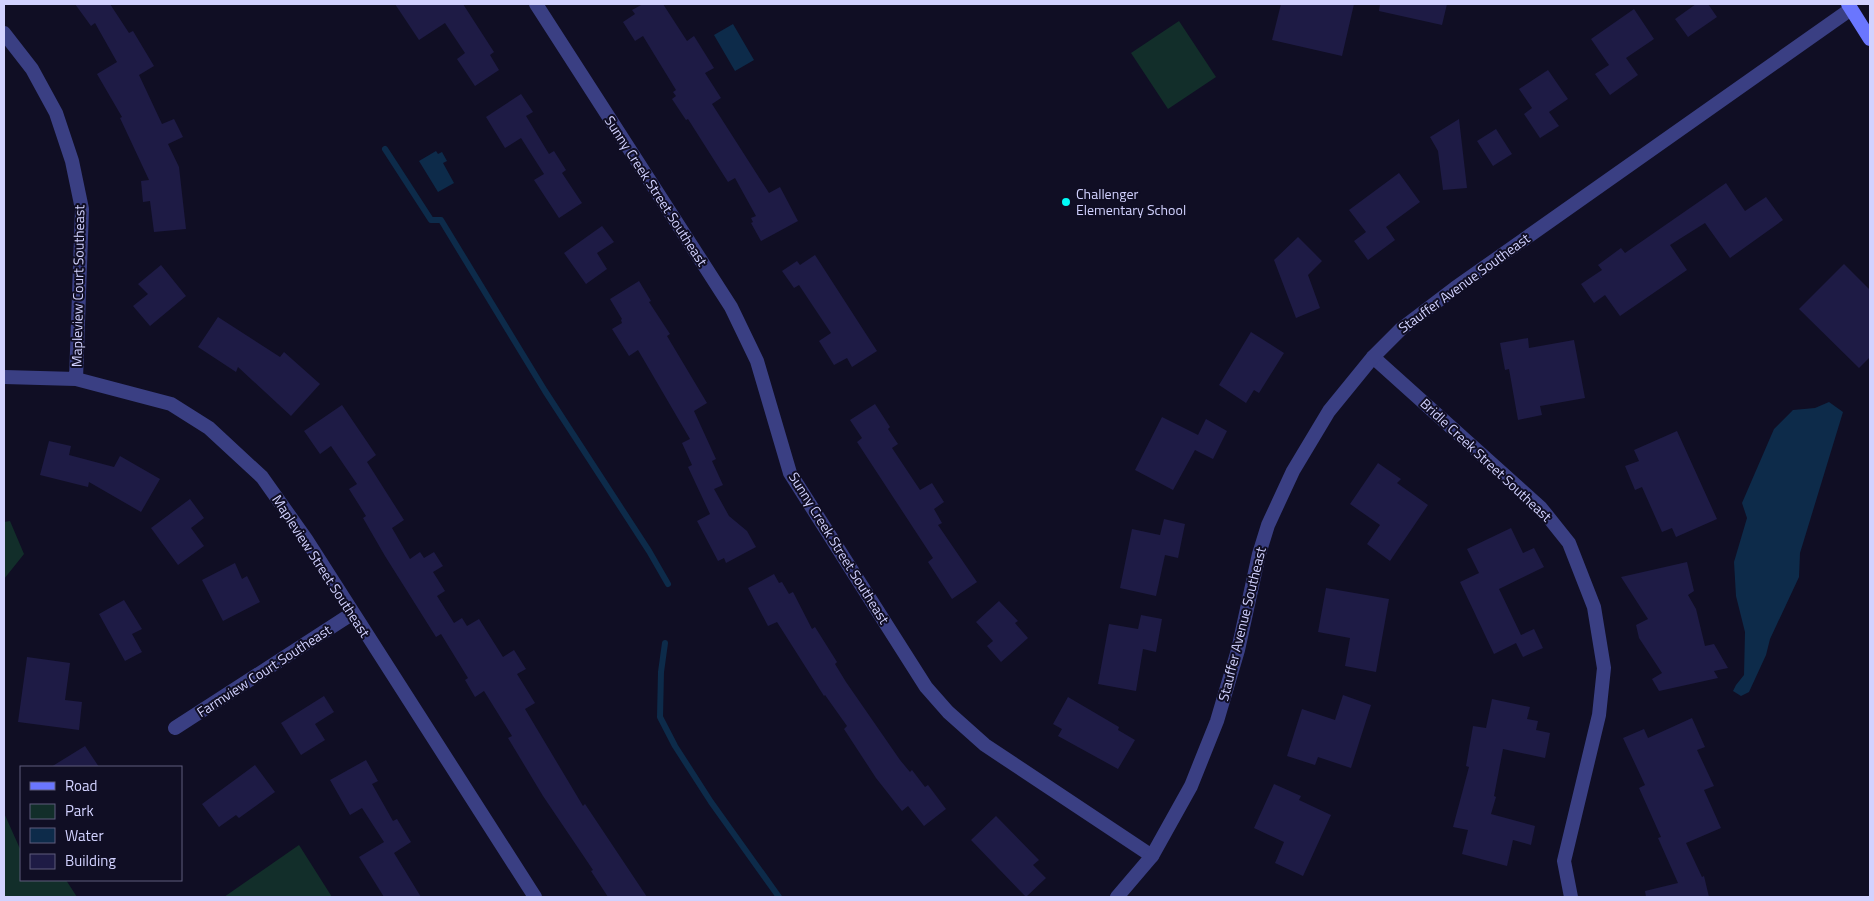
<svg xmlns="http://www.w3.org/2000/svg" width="1874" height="901" font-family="'Titillium Web',sans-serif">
<rect width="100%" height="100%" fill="#100e24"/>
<path fill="#122e2a" d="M 1179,21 L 1216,77 L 1168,109 L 1131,53 Z
M 10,521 L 24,554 L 4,579 L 4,522 Z
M 4,813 L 21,851 L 21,880 L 66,880 L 77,897 L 4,897 Z
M 299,845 L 332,897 L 224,897 Z"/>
<path fill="#0d2b4a" d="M 733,24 L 754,60 L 735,71 L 714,35 Z
M 436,151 L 438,154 L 442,152 L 447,161 L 443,163 L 454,183 L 438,192 L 419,161 Z
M 1829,402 L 1843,412 L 1800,553 L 1799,577 L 1770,639 L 1766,655 L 1749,692 L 1741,696 L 1733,691 L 1736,685 L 1744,675 L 1745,632 L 1736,596 L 1734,562 L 1747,518 L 1742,503 L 1774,429 L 1793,410 L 1815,408 Z"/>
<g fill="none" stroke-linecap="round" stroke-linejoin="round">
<path stroke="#0d2b4a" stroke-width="6" d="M 385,149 L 431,220 L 441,220 L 545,391 L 649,551 L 668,584
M 665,643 L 661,672 L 660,717 L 675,746 L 711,802 L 779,897"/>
</g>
<path fill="#1e1b45" d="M 75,4 L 110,4 L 129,33 L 133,31 L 154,66 L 139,75 L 162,124 L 174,119 L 183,137 L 168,144 L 179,167 L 186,229 L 154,232 L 150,201 L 143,202 L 141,181 L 149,180 L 120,118 L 122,117 L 97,74 L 117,62 L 95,23 L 91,26 Z
M 395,4 L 463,4 L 494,52 L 490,55 L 499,70 L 475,86 L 457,59 L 465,53 L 445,23 L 419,40 Z
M 643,4 L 663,4 L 687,41 L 694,36 L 714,68 L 705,73 L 721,98 L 712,104 L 769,193 L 780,187 L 798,221 L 761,241 L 751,223 L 753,222 L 751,218 L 756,216 L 735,178 L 728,182 L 688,119 L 686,120 L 672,99 L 676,96 L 673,92 L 676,90 L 643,36 L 635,41 L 623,22 L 635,14 L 632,10 Z
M 1281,4 L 1354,4 L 1342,56 L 1272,40 Z
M 1380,4 L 1447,4 L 1442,25 L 1379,11 Z
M 1696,4 L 1708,4 L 1717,17 L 1688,37 L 1675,19 Z
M 1634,9 L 1654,39 L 1626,58 L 1638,75 L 1610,95 L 1595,74 L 1609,65 L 1591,39 Z
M 1548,70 L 1568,99 L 1549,112 L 1559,126 L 1540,138 L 1524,114 L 1532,108 L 1519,89 Z
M 521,94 L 533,112 L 526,116 L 549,154 L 554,151 L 566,170 L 562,173 L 582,203 L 559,218 L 534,180 L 544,174 L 521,138 L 505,148 L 486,117 Z
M 1459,119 L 1467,188 L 1443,190 L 1438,151 L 1430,137 Z
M 1496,129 L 1512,154 L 1493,166 L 1477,141 Z
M 1399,173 L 1420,202 L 1386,227 L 1395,240 L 1368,260 L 1354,241 L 1366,232 L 1349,210 Z
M 1726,183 L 1745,211 L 1766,197 L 1783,220 L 1730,258 L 1705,223 L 1670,245 L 1687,270 L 1620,316 L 1605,295 L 1594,303 L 1581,284 L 1602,270 L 1598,265 L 1621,248 L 1625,253 Z
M 602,226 L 614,242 L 597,253 L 607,269 L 586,284 L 564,253 Z
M 1298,237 L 1322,261 L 1308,275 L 1320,308 L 1296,318 L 1274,260 Z
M 815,255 L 877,351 L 852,367 L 847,358 L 834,365 L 819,341 L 831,333 L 799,285 L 794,288 L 782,271 L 797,261 L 800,265 Z
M 1844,264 L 1870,290 L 1870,357 L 1859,368 L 1799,309 Z
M 161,265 L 186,296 L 150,326 L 133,306 L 148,294 L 138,284 Z
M 639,281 L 651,301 L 649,302 L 670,334 L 667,336 L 707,403 L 694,411 L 716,459 L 712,461 L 723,485 L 714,489 L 729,516 L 747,531 L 756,547 L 726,563 L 724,558 L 718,561 L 697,521 L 710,514 L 688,467 L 692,465 L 682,443 L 690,439 L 638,350 L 629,356 L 612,329 L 622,323 L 621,320 L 622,319 L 610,299 Z
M 218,317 L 280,357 L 284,352 L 320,384 L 291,416 L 238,367 L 236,372 L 198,347 Z
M 1251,332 L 1284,353 L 1259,393 L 1254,390 L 1246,403 L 1219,385 Z
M 1528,338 L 1529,348 L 1574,340 L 1585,398 L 1540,406 L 1542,415 L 1518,420 L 1509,369 L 1505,370 L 1500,343 Z
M 875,404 L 890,427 L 888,429 L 898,444 L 892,448 L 920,490 L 932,483 L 944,502 L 934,509 L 942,523 L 938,525 L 977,582 L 952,599 L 928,562 L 933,558 L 857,442 L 862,438 L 850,420 Z
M 342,405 L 376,455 L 367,462 L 404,520 L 392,528 L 410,559 L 420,552 L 424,558 L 434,552 L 443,566 L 433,572 L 445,591 L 437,596 L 454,623 L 462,618 L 467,626 L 479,619 L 503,657 L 514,650 L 526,669 L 517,674 L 535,703 L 525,709 L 583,806 L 585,804 L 647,897 L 608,897 L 591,871 L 593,870 L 543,796 L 508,738 L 512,736 L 484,691 L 475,697 L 465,680 L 468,678 L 441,634 L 436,637 L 385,556 L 363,518 L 366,516 L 349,489 L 357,484 L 331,446 L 320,454 L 304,431 Z
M 1162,417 L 1198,435 L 1206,419 L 1227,431 L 1213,459 L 1195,450 L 1173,490 L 1135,470 Z
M 1677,431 L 1717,519 L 1676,537 L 1672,528 L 1662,532 L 1642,487 L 1635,490 L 1625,466 L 1639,461 L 1634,450 Z
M 49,441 L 71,446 L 69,455 L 114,467 L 120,456 L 160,479 L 141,512 L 89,482 L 88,487 L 40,475 Z
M 1378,463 L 1401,479 L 1397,483 L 1428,505 L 1390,561 L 1367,544 L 1380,525 L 1350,504 Z
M 190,499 L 204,518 L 191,528 L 204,546 L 178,565 L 151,528 Z
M 1164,519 L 1185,524 L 1178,558 L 1165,555 L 1156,596 L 1120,588 L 1132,529 L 1160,535 Z
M 1511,528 L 1523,553 L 1534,548 L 1544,567 L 1499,589 L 1521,635 L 1534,629 L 1543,648 L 1523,657 L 1516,643 L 1494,654 L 1460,582 L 1479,573 L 1467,549 Z
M 1687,562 L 1694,591 L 1688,595 L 1696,609 L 1705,646 L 1714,644 L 1728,668 L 1714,671 L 1718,678 L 1659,691 L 1652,679 L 1662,673 L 1639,638 L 1636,625 L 1648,619 L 1621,577 Z
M 235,563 L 242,579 L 247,576 L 260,602 L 223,621 L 202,580 Z
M 774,574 L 779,583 L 782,582 L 789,594 L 793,592 L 812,629 L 815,627 L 837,662 L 835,664 L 846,682 L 900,760 L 910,772 L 912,770 L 925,787 L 928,785 L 946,809 L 924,826 L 908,806 L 902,811 L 876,778 L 844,729 L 847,726 L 825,695 L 824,696 L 777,622 L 768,626 L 748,588 Z
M 1326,588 L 1389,599 L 1376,672 L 1345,666 L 1350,638 L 1318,632 Z
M 124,600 L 142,629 L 132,634 L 142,652 L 125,661 L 99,614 Z
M 999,601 L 1018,621 L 1015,623 L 1028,638 L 1001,662 L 987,646 L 993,641 L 976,622 Z
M 1141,615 L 1162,619 L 1156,652 L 1143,649 L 1136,691 L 1098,684 L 1109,624 L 1138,629 Z
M 27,657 L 70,663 L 65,700 L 82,702 L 79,730 L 18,722 Z
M 1343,695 L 1371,705 L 1351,768 L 1318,757 L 1315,765 L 1287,756 L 1302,709 L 1335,720 Z
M 324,696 L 334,712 L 315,724 L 325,740 L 301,755 L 281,723 Z
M 1068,697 L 1119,727 L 1118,730 L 1135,740 L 1118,769 L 1058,736 L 1062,729 L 1053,724 Z
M 1492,699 L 1530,707 L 1527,719 L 1538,721 L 1536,730 L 1550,733 L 1545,758 L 1503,749 L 1494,796 L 1496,797 L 1491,814 L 1535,826 L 1531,845 L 1513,840 L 1507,866 L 1462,854 L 1468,830 L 1453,827 L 1469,767 L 1466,766 L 1473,726 L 1486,728 Z
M 1692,718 L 1705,747 L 1697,750 L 1714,786 L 1704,790 L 1721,828 L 1686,843 L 1702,877 L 1704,876 L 1709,897 L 1646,897 L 1645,891 L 1678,883 L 1658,838 L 1661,837 L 1639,788 L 1645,785 L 1623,738 L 1644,729 L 1648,738 Z
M 85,746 L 99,767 L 51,767 Z
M 366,760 L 378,781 L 372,784 L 393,821 L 397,819 L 411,842 L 394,853 L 421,897 L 384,897 L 359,857 L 384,842 L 362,808 L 350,815 L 330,780 Z
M 255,765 L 275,792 L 239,818 L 236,815 L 219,827 L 202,804 Z
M 1274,784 L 1301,796 L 1299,800 L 1331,815 L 1303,876 L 1275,863 L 1284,842 L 1254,828 Z
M 996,816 L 1039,860 L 1033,865 L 1046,878 L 1026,897 L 971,840 Z"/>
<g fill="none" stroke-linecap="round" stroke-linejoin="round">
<path stroke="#3a3f83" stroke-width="14" d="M 536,4 L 731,307 L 757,361 L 790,473 L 926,687 L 948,712 L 985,745 L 1152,856
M 4,33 L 32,69 L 56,113 L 72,161 L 82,209 L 76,379
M 1373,357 L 1541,508 L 1569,543 L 1594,607 L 1604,668 L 1599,715 L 1564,861 L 1571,897
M 4,377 L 76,379 L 171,404 L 209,428 L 262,477 L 306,539 L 535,897
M 175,728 L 353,613"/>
<path stroke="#3a3f83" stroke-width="14" d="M 1117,897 L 1152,856 L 1191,786 L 1217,721 L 1238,650 L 1259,554 L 1268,525 L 1293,471 L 1329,411 L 1373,357 L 1401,329 L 1455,288 L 1851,9"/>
<path stroke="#6a76fe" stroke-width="14" d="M 1848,4 L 1870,39"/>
</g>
<circle fill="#01fbf8" stroke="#100e24" stroke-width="2" cx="1066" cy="202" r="5"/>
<g text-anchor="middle" stroke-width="4" stroke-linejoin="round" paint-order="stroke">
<g font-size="14" fill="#d2d2ff" stroke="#100e24">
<text transform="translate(656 191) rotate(57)" y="5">Sunny Creek Street Southeast</text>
<text transform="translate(1464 283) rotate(-36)" y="5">Stauffer Avenue Southeast</text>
<text transform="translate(78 286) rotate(-89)" y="5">Mapleview Court Southeast</text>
<text transform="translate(1486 460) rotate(43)" y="5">Bridle Creek Street Southeast</text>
<text transform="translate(839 548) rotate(58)" y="5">Sunny Creek Street Southeast</text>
<text transform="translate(321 566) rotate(57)" y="5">Mapleview Street Southeast</text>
<text transform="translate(1242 624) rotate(-76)" y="5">Stauffer Avenue Southeast</text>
<text transform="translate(264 671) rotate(-33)" y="5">Farmview Court Southeast</text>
</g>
<g font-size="14" fill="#d2d2ff" stroke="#100e24" text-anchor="start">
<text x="1076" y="199">Challenger<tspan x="1076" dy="16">Elementary School</tspan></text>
</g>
</g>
<rect width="1874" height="901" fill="none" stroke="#d2d2ff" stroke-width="10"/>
<rect x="20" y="766" width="162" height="115" fill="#100e24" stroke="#5e5c7c"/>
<rect x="30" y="782" width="25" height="8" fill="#6a76fe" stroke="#5e5c7c"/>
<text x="65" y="791" font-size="15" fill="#d2d2ff">Road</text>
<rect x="30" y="804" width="25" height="15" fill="#122e2a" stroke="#5e5c7c"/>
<text x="65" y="816" font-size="15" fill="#d2d2ff">Park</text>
<rect x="30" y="828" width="25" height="15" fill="#0d2b4a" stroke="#5e5c7c"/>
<text x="65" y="841" font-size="15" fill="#d2d2ff">Water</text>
<rect x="30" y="854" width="25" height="15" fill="#1e1b45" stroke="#5e5c7c"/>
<text x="65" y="866" font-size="15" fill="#d2d2ff">Building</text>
</svg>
